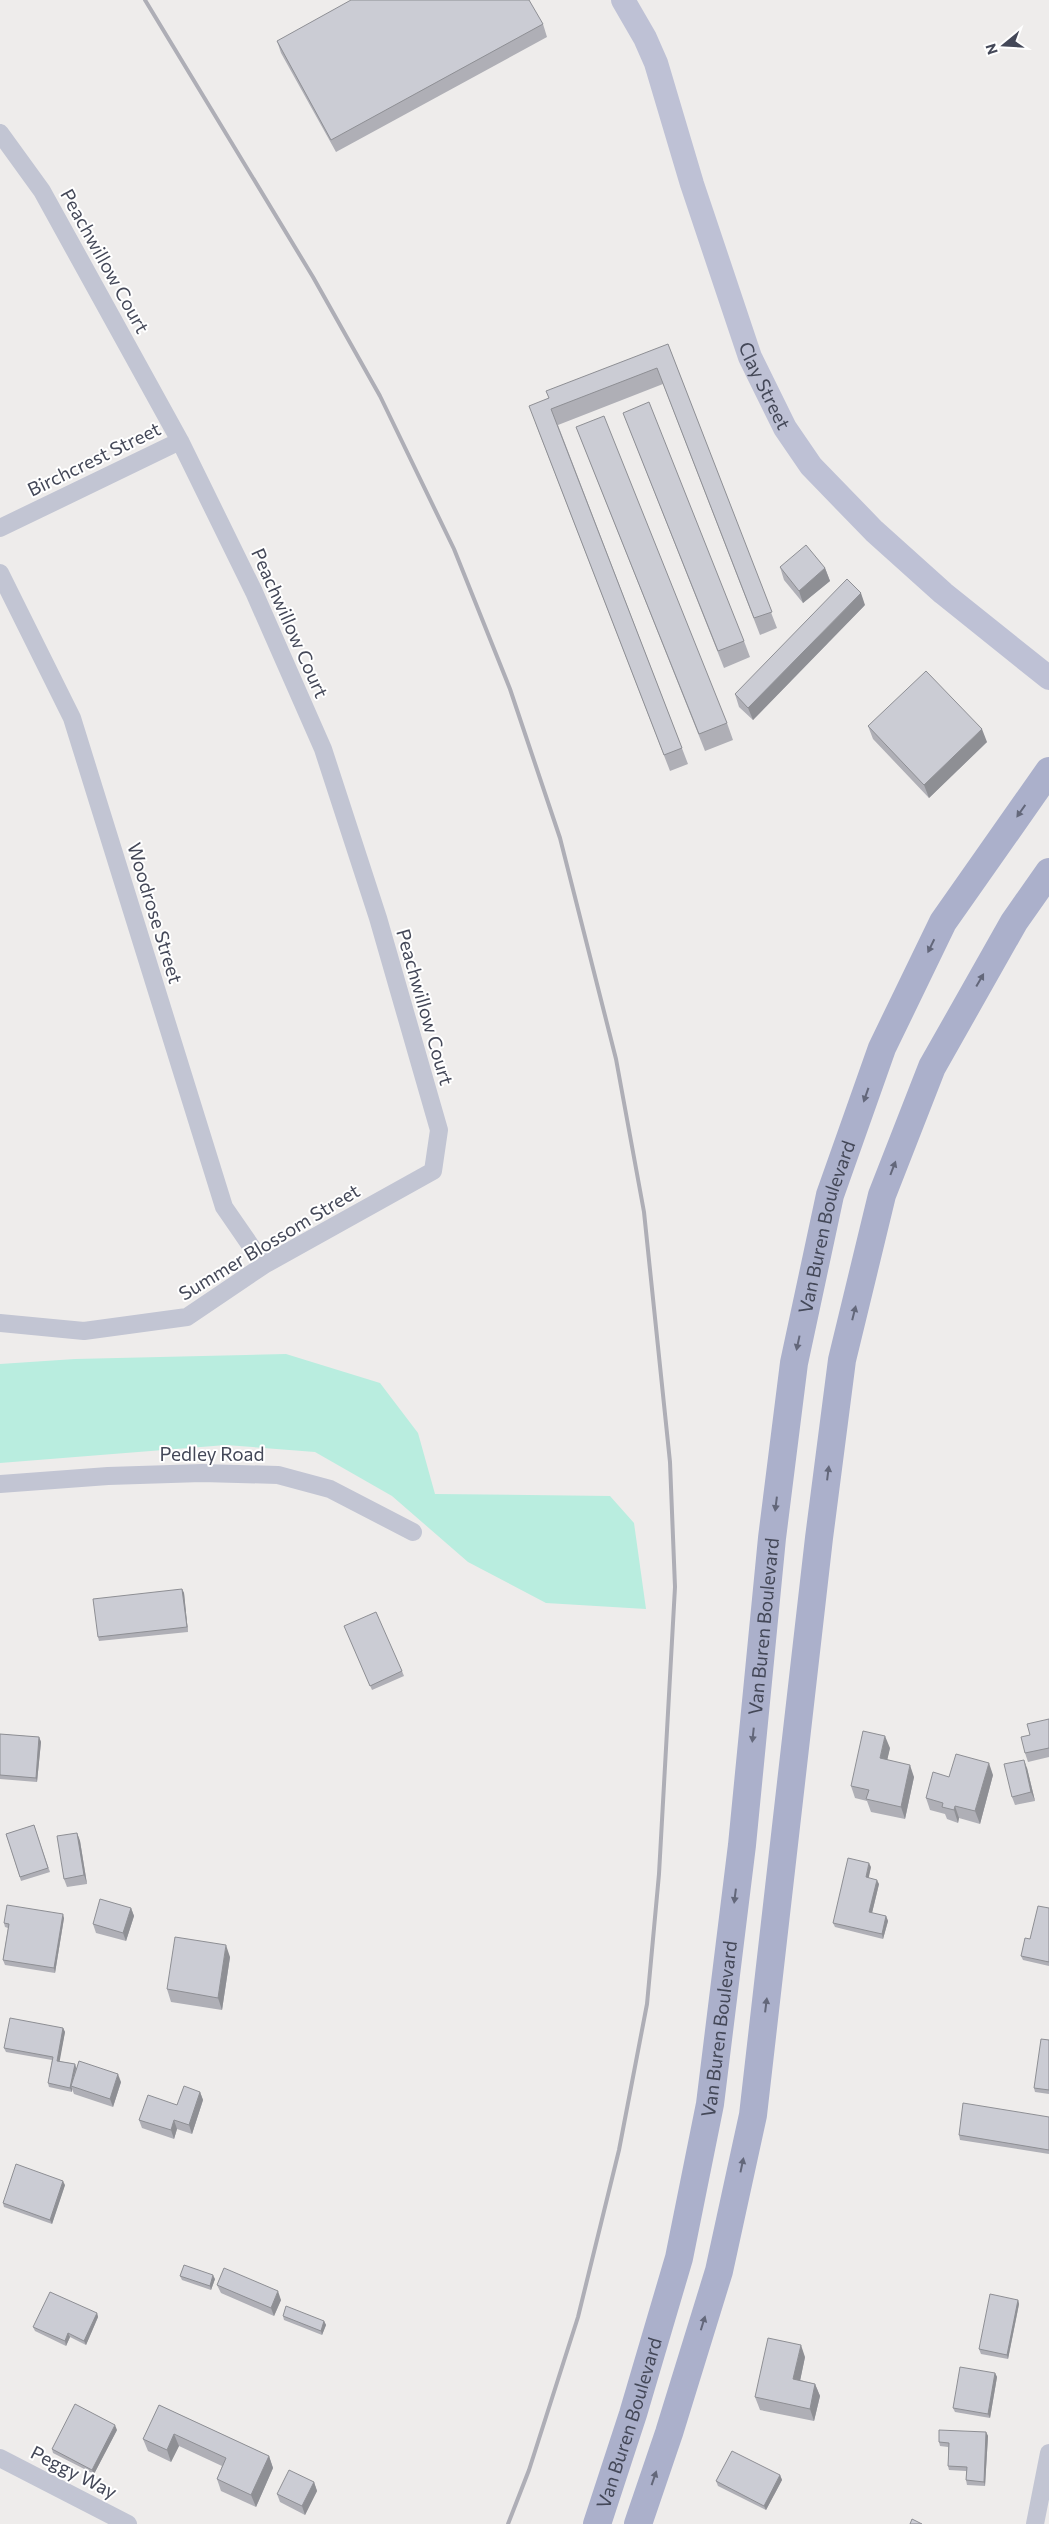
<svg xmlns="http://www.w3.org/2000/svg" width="1049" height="2524" font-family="Commissioner,sans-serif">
<rect width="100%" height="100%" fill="#eeeceb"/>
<path fill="#b9eddf" d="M 286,1354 L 380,1383 L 418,1433 L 435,1494 L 610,1496 L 634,1523 L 646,1609 L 546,1603 L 468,1562 L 392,1496 L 315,1452 L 226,1445 L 0,1463 L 0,1364 L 75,1359 Z"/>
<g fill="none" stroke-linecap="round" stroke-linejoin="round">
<path stroke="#c2c5d3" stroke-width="18" d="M 0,133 L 42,191 L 180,441 L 254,592 L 323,749 L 378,918 L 439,1130 L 433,1171 L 264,1265 L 187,1317 L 84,1331 L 0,1323
M 0,528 L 180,441
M 0,573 L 72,718 L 224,1207 L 264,1265
M 0,1484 L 108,1476 L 202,1473 L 278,1475 L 330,1489 L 413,1532
M 0,2458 L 128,2524
M 1035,2524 L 1049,2453"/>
<path stroke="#bec1d5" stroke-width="24" id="s1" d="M 623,0 L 645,38 L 656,63 L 692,184 L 750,357 L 785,428 L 811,466 L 874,531 L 943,593 L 1049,678"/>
<g stroke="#abb0cb" stroke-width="28">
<path id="s2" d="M 597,2524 L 633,2414 L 679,2258 L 710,2104 L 742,1845 L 772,1538 L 794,1363 L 830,1195 L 882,1048 L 943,922 L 1049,771"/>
<path d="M 638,2524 L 669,2433 L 719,2271 L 753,2115 L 819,1538 L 842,1360 L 882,1195 L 932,1067 L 1014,922 L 1049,872"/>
</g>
<path stroke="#aeaeb6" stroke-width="4" d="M 145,0 L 313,277 L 380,396 L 454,549 L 510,689 L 560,838 L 616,1059 L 644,1212 L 670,1462 L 675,1587 L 659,1874 L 647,2004 L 619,2150 L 578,2317 L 529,2470 L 508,2524"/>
</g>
<path fill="#afafb6" d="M 543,24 L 547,37 L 336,152 L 281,53 L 277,41 Z
M 668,344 L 777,628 L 760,635 L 663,384 L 558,425 L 688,764 L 670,771 L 535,422 L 548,398 Z
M 623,413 L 744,641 L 750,657 L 724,668 Z
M 576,427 L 727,723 L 733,740 L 705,751 Z
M 780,567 L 825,568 L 830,581 L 803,603 L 784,580 Z
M 865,605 L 753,720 L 739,707 L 735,694 Z
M 868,726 L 987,742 L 929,798 L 873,739 Z
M 182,1589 L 184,1593 L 188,1632 L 99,1641 L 98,1637 Z
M 346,1630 L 402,1671 L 404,1676 L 372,1690 Z
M 1049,1719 L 1049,1757 L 1028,1762 L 1025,1753 L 1030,1735 Z
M 0,1734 L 39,1737 L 41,1742 L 37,1782 L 0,1779 Z
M 890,1748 L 887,1759 L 914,1777 L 905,1819 L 871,1812 L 867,1801 L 855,1798 L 851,1786 Z
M 1027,1768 L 1035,1801 L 1015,1805 L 1012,1797 Z
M 993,1775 L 980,1824 L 959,1818 L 958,1823 L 947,1819 L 945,1814 L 930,1810 L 926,1798 L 949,1777 Z
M 34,1825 L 50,1872 L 21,1881 L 6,1834 Z
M 77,1833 L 80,1841 L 87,1884 L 67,1887 L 64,1879 Z
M 871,1867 L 868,1878 L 879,1884 L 872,1913 L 886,1916 L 888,1921 L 883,1939 L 835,1927 L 833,1923 Z
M 131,1908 L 134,1916 L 126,1941 L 96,1933 L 93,1924 Z
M 1049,1908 L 1049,1966 L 1023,1960 L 1021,1956 Z
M 64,1918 L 55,1973 L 5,1965 L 3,1960 L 8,1928 L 5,1927 L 4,1923 Z
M 230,1957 L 222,2010 L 171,2002 L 167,1989 Z
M 63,2028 L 65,2032 L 59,2061 L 75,2064 L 76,2068 L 121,2082 L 113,2107 L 74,2094 L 72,2089 L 72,2092 L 49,2087 L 48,2083 L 52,2060 L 6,2052 L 4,2048 Z
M 1049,2040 L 1049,2094 L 1035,2092 L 1034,2088 Z
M 200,2092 L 203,2100 L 192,2134 L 177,2129 L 174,2139 L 142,2128 L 139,2120 L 177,2105 Z
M 1049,2117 L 1049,2154 L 960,2140 L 959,2135 Z
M 65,2185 L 52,2224 L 4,2207 L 3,2203 Z
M 180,2276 L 215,2279 L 211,2290 L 182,2280 Z
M 217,2285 L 281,2300 L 274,2316 L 221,2293 Z
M 1018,2300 L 1019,2304 L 1008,2359 L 981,2354 L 979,2349 Z
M 97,2313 L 98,2317 L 86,2345 L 70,2337 L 66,2346 L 35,2331 L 33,2327 Z
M 283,2316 L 324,2321 L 326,2325 L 322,2335 L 284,2320 Z
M 805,2357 L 800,2380 L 815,2384 L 820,2396 L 814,2421 L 760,2410 L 755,2397 Z
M 995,2373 L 997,2377 L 990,2418 L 955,2412 L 953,2408 Z
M 159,2405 L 269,2456 L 273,2468 L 256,2507 L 221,2491 L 217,2479 L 222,2466 L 179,2446 L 171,2462 L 148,2451 L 143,2439 Z
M 117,2430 L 94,2474 L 53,2453 L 52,2449 Z
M 986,2432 L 988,2436 L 985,2486 L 967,2485 L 966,2480 L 966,2471 L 949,2470 L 948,2466 L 948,2447 L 940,2446 L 939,2442 Z
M 780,2475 L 782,2480 L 766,2510 L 718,2486 L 716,2481 Z
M 314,2482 L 317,2491 L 305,2515 L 280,2502 L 277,2494 Z"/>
<path fill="#8e8f94" d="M 825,568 L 830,581 L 803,603 L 799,591 Z
M 861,593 L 865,605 L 753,720 L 748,708 Z
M 982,729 L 987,742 L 929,798 L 924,785 Z
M 182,1589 L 184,1593 L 188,1632 L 187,1627 Z
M 885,1736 L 890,1748 L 885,1770 L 880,1758 Z
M 39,1737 L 41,1742 L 37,1782 L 36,1778 Z
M 1024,1760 L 1027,1768 L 1035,1801 L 1031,1792 Z
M 989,1763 L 993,1775 L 980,1824 L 975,1811 Z
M 910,1765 L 914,1777 L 905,1819 L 901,1807 Z
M 955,1806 L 959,1818 L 958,1823 L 954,1810 Z
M 77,1833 L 80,1841 L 87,1884 L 84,1875 Z
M 869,1863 L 871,1867 L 868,1881 L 866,1877 Z
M 877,1880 L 879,1884 L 871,1917 L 869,1912 Z
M 131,1908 L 134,1916 L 126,1941 L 123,1933 Z
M 63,1914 L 64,1918 L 55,1973 L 54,1968 Z
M 886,1916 L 888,1921 L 883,1939 L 882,1934 Z
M 226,1945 L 230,1957 L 222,2010 L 218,1998 Z
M 63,2028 L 65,2032 L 59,2065 L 57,2061 Z
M 75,2064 L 76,2068 L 71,2086 L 72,2089 L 72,2092 L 70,2088 Z
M 118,2074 L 121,2082 L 113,2107 L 110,2099 Z
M 200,2092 L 203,2100 L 192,2134 L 189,2125 Z
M 174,2120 L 177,2129 L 174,2139 L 171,2130 Z
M 63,2181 L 65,2185 L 52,2224 L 50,2220 Z
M 213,2275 L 215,2279 L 211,2290 L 210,2286 Z
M 278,2291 L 281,2300 L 274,2316 L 271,2308 Z
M 1018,2300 L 1019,2304 L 1008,2359 L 1007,2355 Z
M 97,2313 L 98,2317 L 86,2345 L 84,2341 Z
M 324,2321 L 326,2325 L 322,2335 L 321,2331 Z
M 68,2333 L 70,2337 L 66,2346 L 65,2341 Z
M 801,2345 L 805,2357 L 798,2391 L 793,2379 Z
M 995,2373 L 997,2377 L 990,2418 L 988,2414 Z
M 815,2384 L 820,2396 L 814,2421 L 810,2409 Z
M 115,2425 L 117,2430 L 94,2474 L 92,2470 Z
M 986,2432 L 988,2436 L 985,2486 L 984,2482 Z
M 174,2434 L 179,2446 L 171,2462 L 167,2450 Z
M 269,2456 L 273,2468 L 256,2507 L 251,2495 Z
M 780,2475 L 782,2480 L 766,2510 L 764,2506 Z
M 314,2482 L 317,2491 L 305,2515 L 302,2506 Z"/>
<path fill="#cbccd4" stroke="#8e8f94" d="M 351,0 L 529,0 L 543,24 L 331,140 L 277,41 Z
M 668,344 L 772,612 L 754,618 L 657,368 L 551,409 L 682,748 L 664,755 L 529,406 L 549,398 L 546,391 Z
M 649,402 L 744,641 L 718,651 L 623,413 Z
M 604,416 L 727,723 L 699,734 L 576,427 Z
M 806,545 L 825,568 L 799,591 L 780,567 Z
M 847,579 L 861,593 L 748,708 L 735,694 Z
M 926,671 L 982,729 L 924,785 L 868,726 Z
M 182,1589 L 187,1627 L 98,1637 L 93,1599 Z
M 376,1612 L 402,1671 L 370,1686 L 344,1626 Z
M 1049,1719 L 1049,1748 L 1025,1753 L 1021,1737 L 1030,1735 L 1027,1724 Z
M 863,1731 L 885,1736 L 880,1758 L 910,1765 L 901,1807 L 866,1799 L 869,1790 L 851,1786 Z
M 0,1734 L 39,1737 L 36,1778 L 0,1775 Z
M 956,1754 L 989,1763 L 975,1811 L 955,1806 L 954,1810 L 942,1807 L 943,1803 L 926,1798 L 933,1772 L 949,1777 Z
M 1024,1760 L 1031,1792 L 1012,1797 L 1004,1764 Z
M 34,1825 L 48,1868 L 20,1877 L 6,1834 Z
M 77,1833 L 84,1875 L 64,1879 L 57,1836 Z
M 848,1858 L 869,1863 L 866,1877 L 877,1880 L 869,1912 L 886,1916 L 882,1934 L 833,1923 Z
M 100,1899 L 131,1908 L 123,1933 L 93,1924 Z
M 7,1905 L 63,1914 L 54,1968 L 3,1960 L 9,1924 L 4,1923 Z
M 1038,1906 L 1049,1908 L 1049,1962 L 1021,1956 L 1025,1938 L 1030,1939 Z
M 175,1937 L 226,1945 L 218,1998 L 167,1989 Z
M 10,2018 L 63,2028 L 57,2061 L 75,2064 L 70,2088 L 48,2083 L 53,2057 L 4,2048 Z
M 1041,2039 L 1049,2040 L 1049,2090 L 1034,2088 Z
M 79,2061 L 118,2074 L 110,2099 L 71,2086 Z
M 184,2086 L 200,2092 L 189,2125 L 174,2120 L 171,2130 L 139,2120 L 148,2095 L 177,2105 Z
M 963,2103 L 1049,2117 L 1049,2150 L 959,2135 Z
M 16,2164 L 63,2181 L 50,2220 L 3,2203 Z
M 184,2265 L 213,2275 L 210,2286 L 180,2276 Z
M 224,2268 L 278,2291 L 271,2308 L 217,2285 Z
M 50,2292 L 97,2313 L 84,2341 L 68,2333 L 65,2341 L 33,2327 Z
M 990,2294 L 1018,2300 L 1007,2355 L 979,2349 Z
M 286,2306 L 324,2321 L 321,2331 L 283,2316 Z
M 768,2338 L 801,2345 L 793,2379 L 815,2384 L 810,2409 L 755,2397 Z
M 960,2367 L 995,2373 L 988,2414 L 953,2408 Z
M 75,2404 L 115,2425 L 92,2470 L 52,2449 Z
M 159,2405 L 269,2456 L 251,2495 L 217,2479 L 226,2458 L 174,2434 L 167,2450 L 143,2439 Z
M 939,2430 L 986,2432 L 984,2482 L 966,2480 L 967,2467 L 948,2466 L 949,2443 L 939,2442 Z
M 732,2451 L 780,2475 L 764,2506 L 716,2481 Z
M 289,2470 L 314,2482 L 302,2506 L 277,2494 Z
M 912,2519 L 922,2524 L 910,2524 Z"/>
<defs><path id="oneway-solid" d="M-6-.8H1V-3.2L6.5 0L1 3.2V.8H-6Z" transform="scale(1.25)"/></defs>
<g fill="#63677a">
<use href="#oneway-solid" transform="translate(1021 811) rotate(125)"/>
<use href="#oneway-solid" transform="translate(931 946) rotate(116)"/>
<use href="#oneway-solid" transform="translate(980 980) rotate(-60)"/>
<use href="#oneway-solid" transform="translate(866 1095) rotate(109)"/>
<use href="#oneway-solid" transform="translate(893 1168) rotate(-69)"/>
<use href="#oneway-solid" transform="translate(854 1313) rotate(-76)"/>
<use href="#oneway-solid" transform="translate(798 1343) rotate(102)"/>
<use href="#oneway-solid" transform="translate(828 1473) rotate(-83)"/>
<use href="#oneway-solid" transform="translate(776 1504) rotate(97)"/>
<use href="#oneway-solid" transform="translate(753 1735) rotate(96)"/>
<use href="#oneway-solid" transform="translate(735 1896) rotate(97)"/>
<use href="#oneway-solid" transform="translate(766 2005) rotate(-83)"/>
<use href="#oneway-solid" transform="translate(742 2165) rotate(-78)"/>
<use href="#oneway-solid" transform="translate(703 2323) rotate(-73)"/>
<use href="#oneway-solid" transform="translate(654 2478) rotate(-71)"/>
</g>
<g text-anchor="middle" stroke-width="4" stroke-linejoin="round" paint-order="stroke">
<g font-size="19" fill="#444858" stroke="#fff">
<text transform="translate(105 261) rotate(61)" y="7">Peachwillow Court</text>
<text dy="7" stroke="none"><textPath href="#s1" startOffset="412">Clay Street</textPath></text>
<text transform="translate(94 459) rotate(-26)" y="7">Birchcrest Street</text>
<text transform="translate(290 623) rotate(66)" y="7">Peachwillow Court</text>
<text transform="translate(155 913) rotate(73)" y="7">Woodrose Street</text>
<text transform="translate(425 1007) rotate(74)" y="7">Peachwillow Court</text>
<text dy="7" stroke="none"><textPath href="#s2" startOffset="1321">Van Buren Boulevard</textPath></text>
<text transform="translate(269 1242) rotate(-31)" y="7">Summer Blossom Street</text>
<text x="212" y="1461">Pedley Road</text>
<text dy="7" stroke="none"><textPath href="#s2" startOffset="916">Van Buren Boulevard</textPath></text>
<text dy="7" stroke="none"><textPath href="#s2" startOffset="511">Van Buren Boulevard</textPath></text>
<text dy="7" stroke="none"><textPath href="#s2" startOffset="106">Van Buren Boulevard</textPath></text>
<text transform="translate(74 2472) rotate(27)" y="7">Peggy Way</text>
</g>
</g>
<g transform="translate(1004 45) rotate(252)" stroke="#ffffff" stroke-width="4" paint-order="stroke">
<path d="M0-4L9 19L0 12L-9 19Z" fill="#444858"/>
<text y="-8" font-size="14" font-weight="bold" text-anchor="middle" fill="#444858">N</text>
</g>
</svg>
